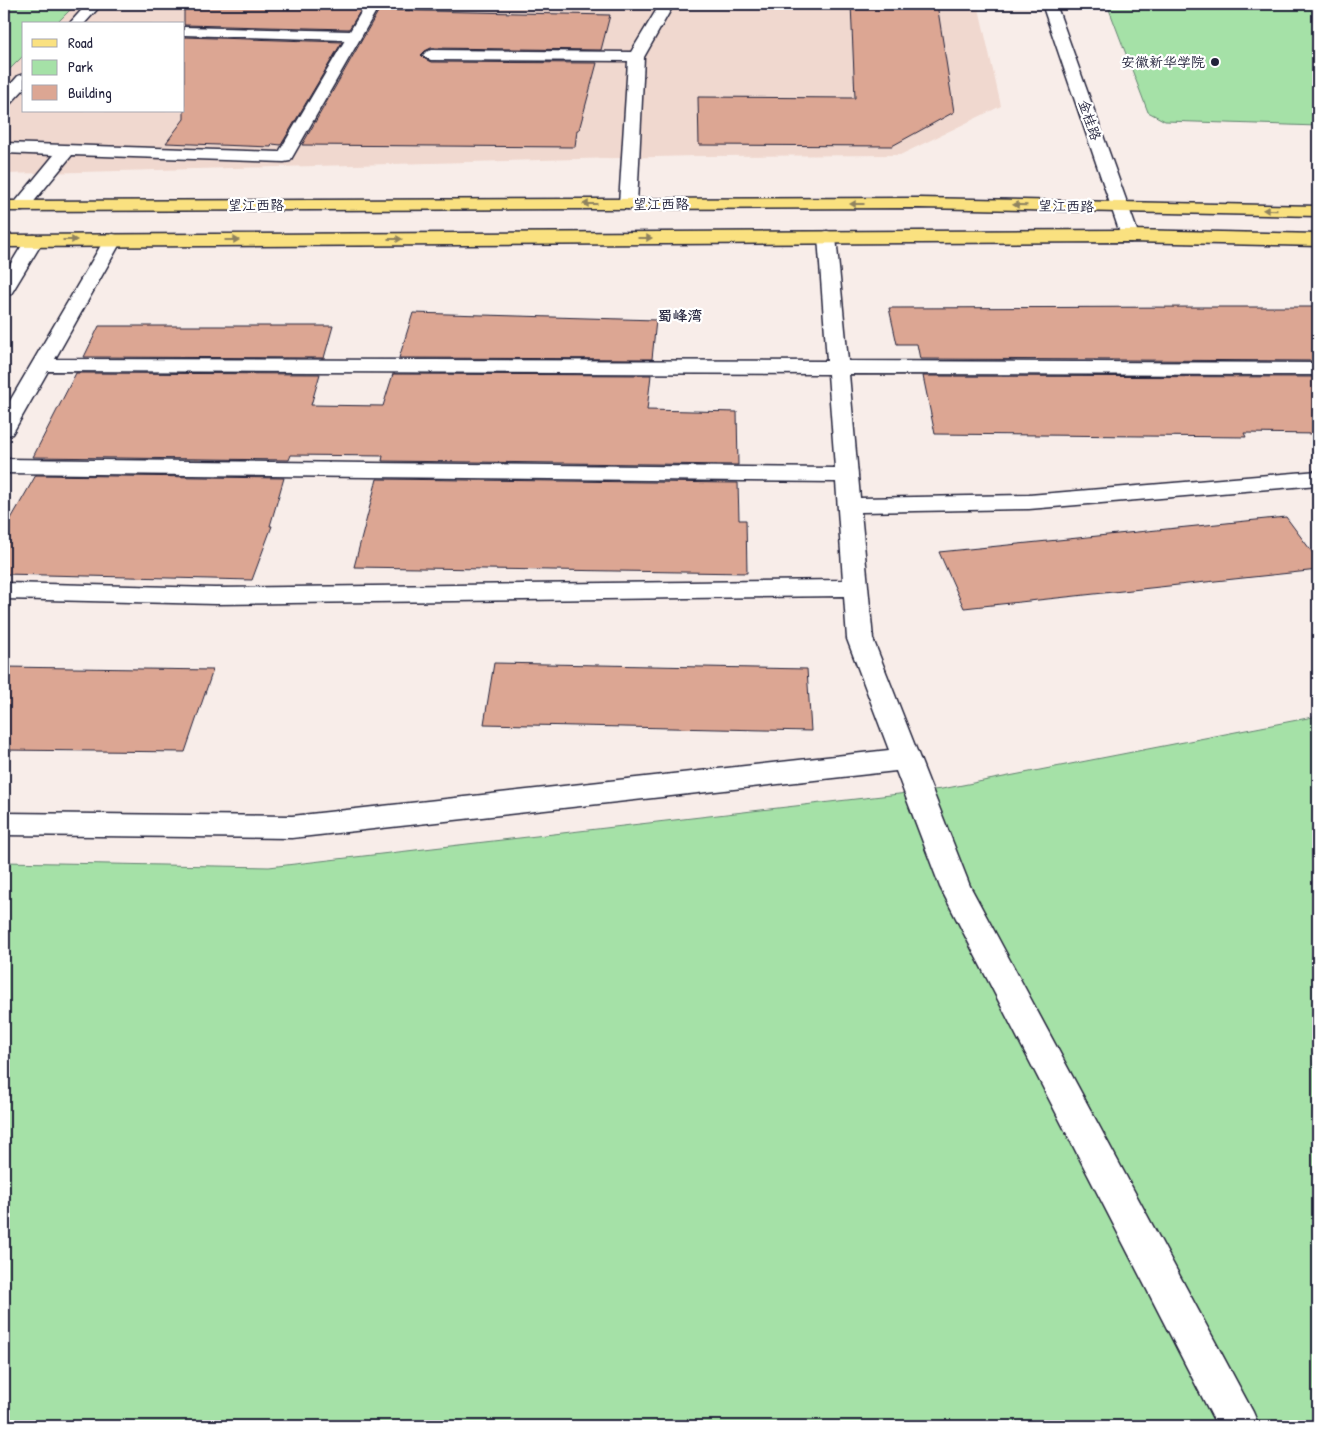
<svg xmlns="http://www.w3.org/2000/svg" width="1322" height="1430" font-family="'Patrick Hand','LXGW WenKai TC',sans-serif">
<rect width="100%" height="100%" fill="#f8ede9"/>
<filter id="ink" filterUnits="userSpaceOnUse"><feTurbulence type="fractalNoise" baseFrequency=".02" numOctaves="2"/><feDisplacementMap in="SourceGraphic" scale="10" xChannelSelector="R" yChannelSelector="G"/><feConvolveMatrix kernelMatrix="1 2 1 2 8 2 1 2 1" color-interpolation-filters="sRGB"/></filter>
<g filter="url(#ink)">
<path fill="#f0d8cf" d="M 76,4 L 978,4 L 1001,106 L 900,155 L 695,156 L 4,174 L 4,75 L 24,55 L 24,111 L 184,111 L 184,24 L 56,24 Z"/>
<path fill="#a5e1a7" stroke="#648271" d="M 4,4 L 76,4 L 56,24 L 24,24 L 24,55 L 4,75 Z
M 1107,4 L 1318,4 L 1318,126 L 1165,121 L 1148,112 Z
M 1318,716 L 1318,1426 L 4,1426 L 4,862 L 269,867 L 942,789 Z"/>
<path fill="#dca693" stroke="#22223b" d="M 184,4 L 358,4 L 354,9 L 361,10 L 349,29 L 184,25 Z
M 851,4 L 937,4 L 954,112 L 892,146 L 699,145 L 698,97 L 855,98 Z
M 379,10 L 610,15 L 601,50 L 431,48 L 425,51 L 421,55 L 425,59 L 431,62 L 597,63 L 579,130 L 577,130 L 575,147 L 302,145 Z
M 184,37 L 342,42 L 281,145 L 272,144 L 271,147 L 166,143 L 184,119 Z
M 1201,307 L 1318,307 L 1318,361 L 920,359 L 917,344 L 897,344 L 889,308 Z
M 413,313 L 656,320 L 652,359 L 399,358 Z
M 99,326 L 333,326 L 324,358 L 84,357 Z
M 76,373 L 320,374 L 311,405 L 383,406 L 393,374 L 651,375 L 647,410 L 737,412 L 738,465 L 382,461 L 383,456 L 291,455 L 289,460 L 33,457 Z
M 923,376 L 1318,377 L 1318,434 L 1244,433 L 1246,437 L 935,434 Z
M 36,475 L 284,478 L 270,526 L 272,526 L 252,580 L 4,574 L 4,531 Z
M 377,479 L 738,483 L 739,520 L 746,520 L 747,573 L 354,567 Z
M 1286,517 L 1318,560 L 1318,570 L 964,608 L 939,552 Z
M 494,663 L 807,669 L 811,731 L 484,724 Z
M 4,667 L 213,670 L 185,752 L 4,750 Z"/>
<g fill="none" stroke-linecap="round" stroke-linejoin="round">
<defs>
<path id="minor" d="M 87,4 L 102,4 L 84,24 L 69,24 Z
M 366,4 L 380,4 L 290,161 L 284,162 L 72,155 L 27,210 L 21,211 L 15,210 L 12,206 L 54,155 L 4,153 L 4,143 L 279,152 L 345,40 L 184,35 L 184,27 L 350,31 Z
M 660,4 L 674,4 L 644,57 L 637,204 L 634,208 L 628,209 L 622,208 L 619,204 L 628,61 L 431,60 L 426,58 L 423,55 L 426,52 L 431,50 L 631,52 Z
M 1042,4 L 1056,4 L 1139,236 L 1137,240 L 1130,242 L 1123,240 L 1121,236 Z
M 24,74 L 24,89 L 10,104 L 4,106 L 4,92 L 18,76 Z
M 827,231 L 834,233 L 836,237 L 848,361 L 1318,363 L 1318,375 L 849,374 L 860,498 L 1029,495 L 1318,471 L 1318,485 L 1029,509 L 861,512 L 873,639 L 970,886 L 1253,1412 L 1259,1426 L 1217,1426 L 940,887 L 896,771 L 292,838 L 4,835 L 4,813 L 292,816 L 889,750 L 847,639 L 844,596 L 215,604 L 4,599 L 4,583 L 215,588 L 843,580 L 836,482 L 4,473 L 4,459 L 835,468 L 828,374 L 48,371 L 15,429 L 12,434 L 4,436 L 4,411 L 104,240 L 106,236 L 113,234 L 120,236 L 122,240 L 55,359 L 827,361 L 818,237 L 820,233 Z
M 34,235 L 41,237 L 43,241 L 11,294 L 4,296 L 4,275 L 27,237 Z"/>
<path id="major" d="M 919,198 L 1318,206 L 1318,216 L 919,208 L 4,211 L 4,201 Z
M 1130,230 L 1318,234 L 1318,246 L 1130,242 L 4,247 L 4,235 Z"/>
</defs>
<use href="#minor" stroke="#22223b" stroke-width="3"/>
<use href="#major" stroke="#22223b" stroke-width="3"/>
<use href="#minor" fill="#fff" fill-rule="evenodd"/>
<use href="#major" fill="#fae180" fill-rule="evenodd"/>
</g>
<defs><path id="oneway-solid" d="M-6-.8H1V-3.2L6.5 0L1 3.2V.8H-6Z" transform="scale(1.25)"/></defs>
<g fill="#8e825e">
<use href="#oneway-solid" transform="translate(590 204) rotate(180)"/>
<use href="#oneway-solid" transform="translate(857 204) rotate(180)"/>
<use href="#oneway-solid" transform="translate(1020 205) rotate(-179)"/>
<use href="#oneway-solid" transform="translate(1270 210) rotate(-179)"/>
<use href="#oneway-solid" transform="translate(645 238)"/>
<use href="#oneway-solid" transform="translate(395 239)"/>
<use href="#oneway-solid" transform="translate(70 240)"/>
<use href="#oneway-solid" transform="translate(232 240)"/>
</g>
</g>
<circle fill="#22223b" stroke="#fff" stroke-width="2" cx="1215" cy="62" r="5"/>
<g text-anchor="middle" stroke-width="4.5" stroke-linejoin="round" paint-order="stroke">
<g font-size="14" fill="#22223b" stroke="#fff" text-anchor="end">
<text x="1205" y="67">安徽新华学院</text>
</g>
<g font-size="14" fill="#22223b" stroke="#fff">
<text transform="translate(1090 120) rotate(71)" y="5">金桂路</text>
<text x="661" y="209">望江西路</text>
<text x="256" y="210">望江西路</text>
<text transform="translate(1066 206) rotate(1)" y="5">望江西路</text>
</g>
<g font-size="15" font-weight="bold" fill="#22223b" stroke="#fff">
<text x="680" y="321">蜀峰湾</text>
</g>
</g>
<rect width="1322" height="1430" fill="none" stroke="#fff" stroke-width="20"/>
<rect x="10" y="10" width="1302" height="1410" fill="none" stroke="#22223b" stroke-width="2" filter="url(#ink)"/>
<rect x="22" y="22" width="162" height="90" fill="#ffffff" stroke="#a7a7b1"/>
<rect x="32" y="39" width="25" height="8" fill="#fae180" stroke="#a7a7b1"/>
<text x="68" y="48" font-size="15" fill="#22223b">Road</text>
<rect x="32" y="60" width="25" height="15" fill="#a5e1a7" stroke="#a7a7b1"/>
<text x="68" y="72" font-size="15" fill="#22223b">Park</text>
<rect x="32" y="85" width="25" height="15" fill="#dca693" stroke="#a7a7b1"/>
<text x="68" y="98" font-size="15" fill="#22223b">Building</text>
</svg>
